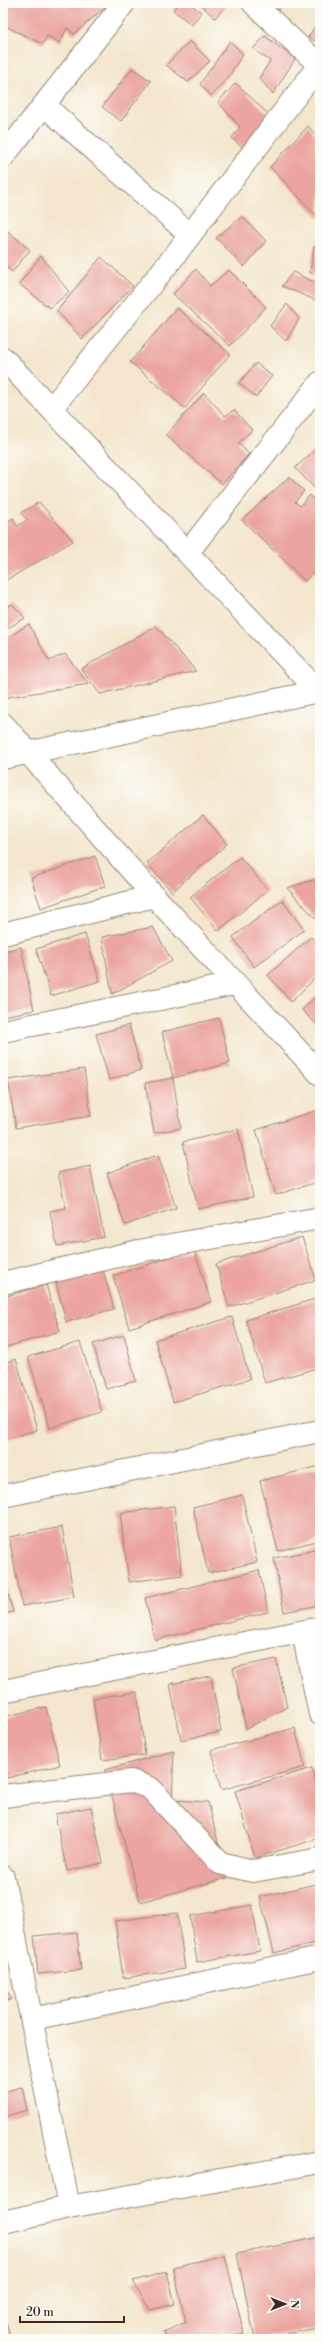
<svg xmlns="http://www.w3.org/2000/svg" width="323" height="2342" font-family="'Libre Bodoni',serif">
<rect width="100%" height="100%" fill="#fdfcf7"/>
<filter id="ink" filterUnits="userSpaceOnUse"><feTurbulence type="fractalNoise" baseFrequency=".025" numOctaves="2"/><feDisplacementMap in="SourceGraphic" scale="8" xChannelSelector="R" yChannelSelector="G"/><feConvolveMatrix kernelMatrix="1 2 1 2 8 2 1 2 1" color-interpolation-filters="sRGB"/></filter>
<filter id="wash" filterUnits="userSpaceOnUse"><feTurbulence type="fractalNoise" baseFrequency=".012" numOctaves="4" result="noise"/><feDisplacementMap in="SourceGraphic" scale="16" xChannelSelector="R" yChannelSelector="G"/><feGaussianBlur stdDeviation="0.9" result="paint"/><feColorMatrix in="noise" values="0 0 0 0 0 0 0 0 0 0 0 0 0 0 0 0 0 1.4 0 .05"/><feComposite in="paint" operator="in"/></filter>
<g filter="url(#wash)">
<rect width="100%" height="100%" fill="#f3e6cc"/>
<g id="blocks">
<path fill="#eba49f" d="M 3,3 L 110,3 L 74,34 L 67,28 L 60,43 L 47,36 L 43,44 L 5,26 L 3,32 Z
M 179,3 L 189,3 L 201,12 L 192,25 L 173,10 Z
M 199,3 L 229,3 L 215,18 Z
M 270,3 L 283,3 L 278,10 Z
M 320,19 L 320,44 L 308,37 Z
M 265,36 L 295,59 L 273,94 L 259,78 L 270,61 L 253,49 Z
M 190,41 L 210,61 L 188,82 L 166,65 Z
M 230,41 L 243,54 L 229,76 L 211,96 L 200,84 Z
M 132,68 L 151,81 L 121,121 L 102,107 Z
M 236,83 L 269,115 L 243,148 L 232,138 L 240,127 L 218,102 Z
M 308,126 L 320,141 L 320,219 L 270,167 Z
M 242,216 L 266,241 L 244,267 L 216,238 Z
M 3,227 L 30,250 L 12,272 L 3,264 Z
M 314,246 L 320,247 L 320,275 L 310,273 Z
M 41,256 L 69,292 L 50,308 L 19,284 Z
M 101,257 L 133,286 L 82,339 L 57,311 Z
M 196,269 L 210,286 L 229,270 L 266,307 L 230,346 L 173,294 Z
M 293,272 L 320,285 L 320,302 L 282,286 Z
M 287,304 L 299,319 L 286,341 L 270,326 Z
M 177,308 L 230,354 L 185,408 L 130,362 Z
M 256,363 L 272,376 L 256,397 L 239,383 Z
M 204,393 L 225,416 L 234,410 L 252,430 L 238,443 L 249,454 L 222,484 L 166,435 Z
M 320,445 L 320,494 L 295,468 Z
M 289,477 L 304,491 L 295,502 L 300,506 L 310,495 L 320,507 L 320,565 L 305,581 L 242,520 Z
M 39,502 L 73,541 L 3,582 L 3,524 L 13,518 L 17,526 L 27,520 L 21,513 Z
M 320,596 L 320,606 L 316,601 Z
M 12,604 L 25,618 L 3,631 L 3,609 Z
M 29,624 L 49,661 L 65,654 L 89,684 L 3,698 L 3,641 Z
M 156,626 L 196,671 L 100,694 L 81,669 Z
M 203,815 L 227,844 L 172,892 L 147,863 Z
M 95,856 L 105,886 L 41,908 L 31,878 Z
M 240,857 L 268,890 L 218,931 L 190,897 Z
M 320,878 L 320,923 L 287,888 Z
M 282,900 L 304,930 L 254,967 L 233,937 Z
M 153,927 L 172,961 L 112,994 L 102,937 Z
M 85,934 L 100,981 L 51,996 L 36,949 Z
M 311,937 L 320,946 L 320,973 L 291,1002 L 268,975 Z
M 21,947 L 34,1010 L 3,1016 L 3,951 Z
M 320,992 L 320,1028 L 302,1010 Z
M 219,1018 L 230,1063 L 173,1078 L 162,1032 Z
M 129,1025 L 141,1070 L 109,1080 L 96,1034 Z
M 84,1069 L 91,1116 L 16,1128 L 8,1080 Z
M 173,1078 L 181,1128 L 154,1133 L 145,1083 Z
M 318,1110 L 320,1117 L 320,1181 L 276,1195 L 256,1130 Z
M 238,1129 L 253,1197 L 198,1209 L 183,1142 Z
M 158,1155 L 176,1208 L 125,1225 L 107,1173 Z
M 90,1166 L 104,1237 L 57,1246 L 50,1211 L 66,1208 L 58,1173 Z
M 302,1237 L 316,1280 L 229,1307 L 216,1264 Z
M 194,1249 L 211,1302 L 129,1328 L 113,1276 Z
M 103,1270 L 114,1309 L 66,1322 L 56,1282 Z
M 46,1285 L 60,1331 L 3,1348 L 3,1297 Z
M 315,1299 L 320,1316 L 320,1367 L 265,1383 L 246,1320 Z
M 232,1317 L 250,1379 L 173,1402 L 155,1340 Z
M 124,1335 L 136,1381 L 106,1389 L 93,1344 Z
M 80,1342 L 102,1412 L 50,1428 L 28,1357 Z
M 16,1359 L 37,1430 L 3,1440 L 3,1363 Z
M 320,1466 L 320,1540 L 278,1551 L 260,1481 Z
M 242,1495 L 257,1562 L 208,1573 L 193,1507 Z
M 174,1506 L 182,1575 L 129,1582 L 120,1513 Z
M 62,1527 L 74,1597 L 22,1606 L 9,1537 Z
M 320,1549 L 320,1605 L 284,1612 L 274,1558 Z
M 259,1570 L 268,1612 L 155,1640 L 145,1598 Z
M 3,1576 L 13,1612 L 3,1614 Z
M 276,1659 L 287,1707 L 246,1729 L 233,1668 Z
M 211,1676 L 221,1732 L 181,1740 L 170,1684 Z
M 137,1692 L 145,1755 L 102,1760 L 93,1698 Z
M 46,1707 L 60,1765 L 7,1778 L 3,1762 L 3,1717 Z
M 295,1728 L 305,1767 L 221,1790 L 211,1750 Z
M 174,1751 L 172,1800 L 208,1802 L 227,1878 L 140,1902 L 105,1770 Z
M 312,1768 L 320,1797 L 320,1838 L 255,1858 L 235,1791 Z
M 91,1807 L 103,1863 L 67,1871 L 55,1814 Z
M 320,1883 L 320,1942 L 274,1953 L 260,1897 Z
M 252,1905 L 260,1951 L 197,1962 L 190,1916 Z
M 177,1913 L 185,1969 L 123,1978 L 115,1921 Z
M 77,1932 L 81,1970 L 38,1974 L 34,1936 Z
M 3,1986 L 4,1986 L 12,1999 L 3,2002 Z
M 22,2087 L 27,2110 L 3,2117 L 3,2092 Z
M 320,2237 L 319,2328 L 255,2339 L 237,2254 Z
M 225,2255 L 244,2334 L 223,2339 L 167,2339 L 164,2332 L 186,2322 L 173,2267 Z
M 167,2272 L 175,2304 L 150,2310 L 133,2281 Z
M 3,2322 L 6,2322 L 11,2339 L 3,2339 Z"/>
</g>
</g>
<g filter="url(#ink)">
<use href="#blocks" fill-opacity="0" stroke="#978875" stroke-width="1"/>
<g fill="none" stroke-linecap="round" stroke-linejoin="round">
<defs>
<path id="minor" d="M 253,3 L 319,65
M 44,105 L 190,235
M 3,157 L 124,3
M 3,358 L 320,693
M 51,409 L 175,255 L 320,64
M 188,552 L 320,383
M 3,724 L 154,896 L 320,1074
M 3,758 L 319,691
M 3,934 L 154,896
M 3,1031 L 234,984
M 3,1283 L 139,1251 L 320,1218
M 3,1496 L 320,1431
M 303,1632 L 320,1714
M 3,1691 L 320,1628
M 3,1796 L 131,1781 L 150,1788 L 220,1863 L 253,1871 L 320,1859
M 3,1877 L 69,2207
M 32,2019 L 320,1958
M 3,2222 L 69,2207 L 320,2162"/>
</defs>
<use href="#minor" stroke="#978875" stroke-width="24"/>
<use href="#minor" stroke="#fff" stroke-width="22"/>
</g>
</g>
<rect width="323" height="2342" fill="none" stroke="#fdfcf7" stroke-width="16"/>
<g transform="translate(285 2304) rotate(90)" stroke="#fdfcf7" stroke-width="3" paint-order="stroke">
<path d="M0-3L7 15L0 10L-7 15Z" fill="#3b2a1e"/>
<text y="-6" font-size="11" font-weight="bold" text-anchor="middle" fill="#3b2a1e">N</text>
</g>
<path d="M20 2316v6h104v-6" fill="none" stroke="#3b2a1e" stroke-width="2"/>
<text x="26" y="2316" font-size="12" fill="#3b2a1e" stroke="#fdfcf7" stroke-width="3" paint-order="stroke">20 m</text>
</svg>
